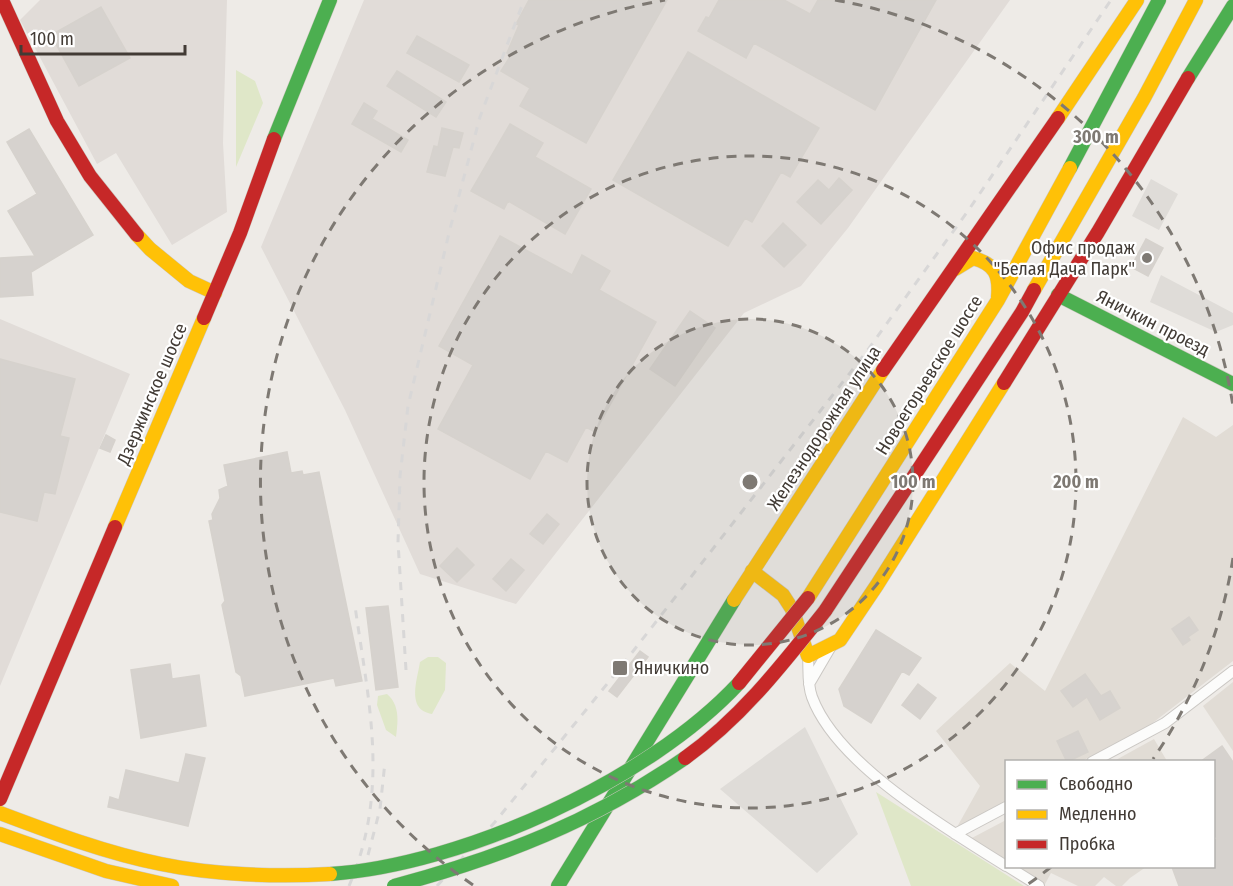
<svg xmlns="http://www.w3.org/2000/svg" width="1233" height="886" font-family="'Fira Sans Condensed',sans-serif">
<rect width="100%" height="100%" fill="#eeebe7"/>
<path fill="#e1dcd5" d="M 1183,417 L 1216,437 L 1233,425 L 1233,661 L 1150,725 L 1082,761 L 1006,762 L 1006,801 L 957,827 L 980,786 L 936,731 L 1010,663 L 1045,691 Z
M 1233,682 L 1233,751 L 1203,706 Z
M 1154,739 L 1167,761 L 1114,761 Z
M 1006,820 L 1006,863 L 970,839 Z
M 1013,867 L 1146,867 L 1130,878 L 1122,886 L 1116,886 L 1104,877 L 1095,886 L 1078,886 L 1051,873 L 1044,886 Z"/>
<path fill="#e1dcd8" d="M 40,0 L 227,0 L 223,143 L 227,212 L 172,245 L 116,153 L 97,164 L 20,20 Z
M 364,0 L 1010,0 L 848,228 L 801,286 L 744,313 L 516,604 L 420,574 L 345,410 L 261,247 Z
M 0,319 L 130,374 L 0,686 Z"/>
<path fill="#dfe7c8" d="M 236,70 L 255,81 L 263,103 L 236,167 Z
M 428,657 L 438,657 L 446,663 L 445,690 L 432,714 C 406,710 417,681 420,662 Z
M 387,694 C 400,705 398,721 396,737 L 386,730 L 377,705 L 378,696 Z
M 876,792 L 1024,886 L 911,886 Z"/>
<path fill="#dfdcd8" d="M 1151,179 L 1178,194 L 1159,230 L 1132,216 Z
M 1161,275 L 1233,313 L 1233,325 L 1216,332 L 1150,302 Z
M 805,727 L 858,834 L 817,873 L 720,789 Z"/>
<path fill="#d6d2ce" stroke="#d6d2cd" stroke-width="1.5" d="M 529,0 L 667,0 L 586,143 L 520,106 L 530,88 L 501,71 L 511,55 L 507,53 L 519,25 L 516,24 Z
M 719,0 L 784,0 L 810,14 L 818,0 L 936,0 L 875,110 L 754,43 L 746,58 L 698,31 L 706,17 L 709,18 Z
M 101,7 L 130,58 L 79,86 L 51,35 Z
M 417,36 L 469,65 L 459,82 L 407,53 Z
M 688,52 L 819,128 L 790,177 L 781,172 L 752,222 L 745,218 L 728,246 L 613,180 Z
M 397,71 L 446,102 L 436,117 L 387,86 Z
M 364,103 L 377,111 L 372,119 L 408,140 L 401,152 L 352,124 Z
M 510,124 L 543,143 L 535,157 L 591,189 L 565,234 L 508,201 L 504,209 L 471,191 Z
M 442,128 L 463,133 L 459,148 L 453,147 L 445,176 L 427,172 L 434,146 L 438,147 Z
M 29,129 L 93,235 L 31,272 L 33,295 L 0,297 L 0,258 L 35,256 L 8,211 L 37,194 L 7,142 Z
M 839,178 L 852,190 L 821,224 L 797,202 L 818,180 L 829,190 Z
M 783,223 L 806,245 L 784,267 L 762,246 Z
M 500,236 L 572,275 L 582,255 L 610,271 L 599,290 L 656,322 L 595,432 L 586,427 L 567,462 L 546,451 L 530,479 L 438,429 L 473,365 L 439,346 Z
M 1146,239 L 1163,248 L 1148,276 L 1131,267 Z
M 690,311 L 715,328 L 675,386 L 650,369 Z
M 0,359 L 75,379 L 60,436 L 69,438 L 55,494 L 44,492 L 37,521 L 0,512 Z
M 106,435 L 115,440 L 110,452 L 100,448 Z
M 287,452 L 291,473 L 302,471 L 303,475 L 319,472 L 362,681 L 336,686 L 334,678 L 245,696 L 241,676 L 236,672 L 222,605 L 225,601 L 209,521 L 213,520 L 212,514 L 220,498 L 219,490 L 228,486 L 224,465 Z
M 547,514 L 559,524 L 543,544 L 530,534 Z
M 457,548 L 474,565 L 457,582 L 440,566 Z
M 511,559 L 524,570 L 506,591 L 493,579 Z
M 388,606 L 398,687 L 376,690 L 366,608 Z
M 1189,617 L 1198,630 L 1188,637 L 1190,640 L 1183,645 L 1172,629 Z
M 876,630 L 921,658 L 909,675 L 902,671 L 871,723 L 844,706 L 839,689 Z
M 640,651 L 648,657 L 617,697 L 609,691 Z
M 170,664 L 172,679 L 199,675 L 206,726 L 141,738 L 131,670 Z
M 1085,674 L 1101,696 L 1110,691 L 1120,708 L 1100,720 L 1087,697 L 1073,707 L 1061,691 Z
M 918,684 L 936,698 L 920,719 L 902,705 Z
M 1078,731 L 1088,752 L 1067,762 L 1057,741 Z
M 1222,746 L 1233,762 L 1233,886 L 1179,886 L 1172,867 L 1214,867 L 1214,841 L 1217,839 L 1214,833 L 1214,762 L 1200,762 Z
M 186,754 L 205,758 L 188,826 L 108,807 L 110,797 L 119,800 L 126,770 L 179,783 Z"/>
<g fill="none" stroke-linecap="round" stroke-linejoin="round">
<defs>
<path id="street" d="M 808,656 C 809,669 807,684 812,697 C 837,765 946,828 1006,866
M 809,684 L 833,643
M 1092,762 L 1165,723 L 1233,671
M 955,834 L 1006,807
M 1007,866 L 1039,886"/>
<path id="fast" d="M 1188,78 L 1233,6
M 274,139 L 330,0
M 1070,168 L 1159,0
M 1058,295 L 1233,384
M 558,886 L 734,600"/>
<path id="slow" d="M 1058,118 L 1137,0
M 137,235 L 150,249 L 189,281 L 215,293
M 955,269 L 973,258 C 995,264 1000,275 998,297
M 1034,290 L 1144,98 L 1196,0
M 115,527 L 204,318
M 752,571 L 783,595 L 792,609 L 808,656 L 840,640 L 877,585 L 1004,383
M 808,598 L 998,300 L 1070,168
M 734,600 L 883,370
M 0,834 L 106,871 L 172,886"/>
<path id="jam" d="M 2,0 L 57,121 L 90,176 L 137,235
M 204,318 L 240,233 L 274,139
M 883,370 L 1058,118
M 1004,383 L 1098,232 L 1188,78
M 825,611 L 1022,312 L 1034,290
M 0,799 L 115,527"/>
</defs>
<use href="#street" stroke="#cac7c3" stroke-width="12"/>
<use href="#fast" stroke="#ccc7bf" stroke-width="15"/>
<use href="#slow" stroke="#ccc7bf" stroke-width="15"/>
<use href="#jam" stroke="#ccc7bf" stroke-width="15"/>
<use href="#street" stroke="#fcfcfb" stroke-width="10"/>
<use href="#fast" stroke="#4caf50" stroke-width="14"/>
<use href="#slow" stroke="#ffc107" stroke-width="14"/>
<use href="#jam" stroke="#c62828" stroke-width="14"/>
<path stroke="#d8d7d7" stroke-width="3" stroke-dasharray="8 8" stroke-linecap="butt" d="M 406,670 L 398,542 L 400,476 L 408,406 L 450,229 L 480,117 L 524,0
M 368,855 L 380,809 L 385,762
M 349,886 C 390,790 369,705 355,606
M 437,886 L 495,822 L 620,668 L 867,351 L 970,208 L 1111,0"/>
<defs>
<path id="fast-bridge" d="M 330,874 C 462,865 648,781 739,683
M 394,886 C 502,857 592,822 685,758"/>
<path id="slow-bridge" d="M 0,813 C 53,833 106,853 161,864 C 213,875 277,877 330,874"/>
<path id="jam-bridge" d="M 739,683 L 808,598
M 685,758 C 741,718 782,665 825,611"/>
</defs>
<use href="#fast-bridge" stroke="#ccc7bf" stroke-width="15" stroke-linecap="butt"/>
<use href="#slow-bridge" stroke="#ccc7bf" stroke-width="15" stroke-linecap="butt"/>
<use href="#jam-bridge" stroke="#ccc7bf" stroke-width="15" stroke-linecap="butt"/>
<use href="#fast-bridge" stroke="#4caf50" stroke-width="14"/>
<use href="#slow-bridge" stroke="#ffc107" stroke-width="14"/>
<use href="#jam-bridge" stroke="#c62828" stroke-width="14"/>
</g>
<circle cx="750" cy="482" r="163" fill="#7e7973" fill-opacity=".12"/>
<g fill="none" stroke="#7e7973" stroke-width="3" stroke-dasharray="10 8">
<circle cx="750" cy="482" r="163"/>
<circle cx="750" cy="482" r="326"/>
<path d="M1233 558A489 489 0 0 1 1153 759M1051 867A489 489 0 0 1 1027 885M473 885A489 489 0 0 1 665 0M835 0A489 489 0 0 1 1233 406"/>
</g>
<g fill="#7e7973" stroke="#fff" stroke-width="2">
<circle cx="1147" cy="258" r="6"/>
<rect x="612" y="660" width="16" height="16" rx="3"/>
</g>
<g text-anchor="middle" stroke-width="4.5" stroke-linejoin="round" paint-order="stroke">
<g font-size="18" fill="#423b35" stroke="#fff" text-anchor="end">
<text x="1135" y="254">Офис продаж<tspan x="1135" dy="21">"Белая Дача Парк"</tspan></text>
<text x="634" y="674" text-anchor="start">Яничкино</text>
</g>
<g font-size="18" fill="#423b35" stroke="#fff">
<text transform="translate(1153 323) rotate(27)" y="6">Яничкин проезд</text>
<text transform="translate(929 375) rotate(-58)" y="6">Новоегорьевское шоссе</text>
<text transform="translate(152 394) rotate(-67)" y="6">Дзержинское шоссе</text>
<text transform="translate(824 428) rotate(-57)" y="6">Железнодорожная улица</text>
</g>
</g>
<circle cx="750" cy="482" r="9" fill="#7e7973" stroke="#fff" stroke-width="3"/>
<g font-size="18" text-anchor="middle" font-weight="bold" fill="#7e7973" stroke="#fff" stroke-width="4.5" stroke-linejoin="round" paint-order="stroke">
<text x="1096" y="143">300 m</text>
<text x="913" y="488">100 m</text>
<text x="1076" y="488">200 m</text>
</g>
<rect x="1005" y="760" width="210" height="108" fill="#ffffff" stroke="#b3b1ae" stroke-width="1.5"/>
<rect x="1017" y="780" width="30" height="9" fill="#4caf50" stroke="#b3b1ae" stroke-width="1.5"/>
<text x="1059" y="790" font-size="18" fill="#423b35">Свободно</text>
<rect x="1017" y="810" width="30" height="9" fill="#ffc107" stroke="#b3b1ae" stroke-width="1.5"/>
<text x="1059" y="820" font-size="18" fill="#423b35">Медленно</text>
<rect x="1017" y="840" width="30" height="9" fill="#c62828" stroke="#b3b1ae" stroke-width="1.5"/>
<text x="1059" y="850" font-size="18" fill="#423b35">Пробка</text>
<path d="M21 45v9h164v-9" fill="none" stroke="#423b35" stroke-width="3"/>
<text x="30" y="45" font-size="18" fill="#423b35" stroke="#ffffff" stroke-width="4.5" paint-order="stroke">100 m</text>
</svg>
